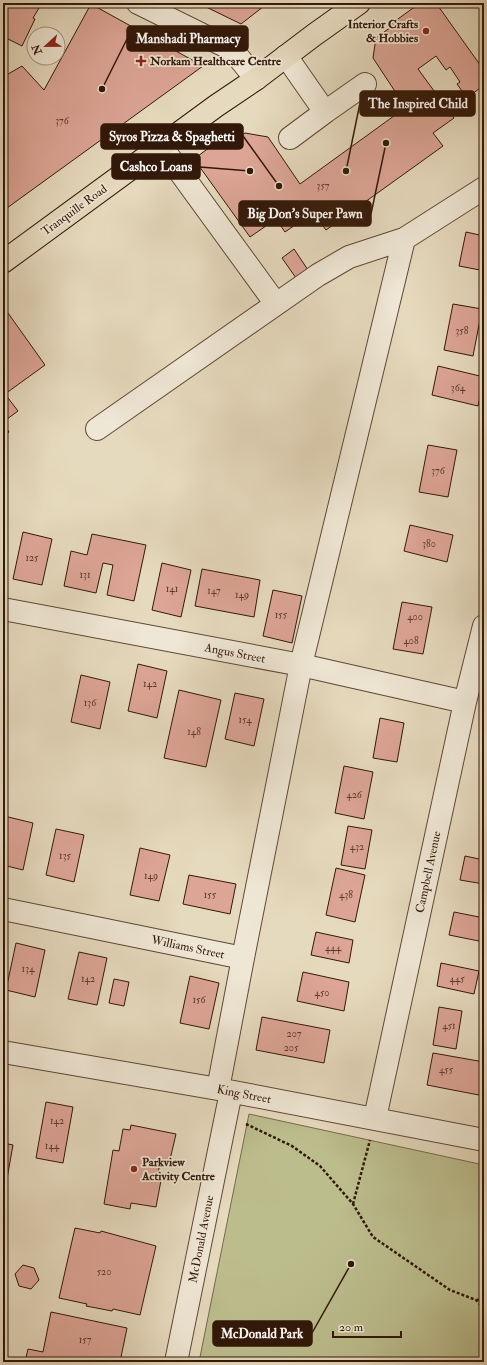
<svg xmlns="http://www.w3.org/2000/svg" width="487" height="1365" font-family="'IM FELL Double Pica',serif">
<rect width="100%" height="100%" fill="#e6dabe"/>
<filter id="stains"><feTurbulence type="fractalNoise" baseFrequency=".005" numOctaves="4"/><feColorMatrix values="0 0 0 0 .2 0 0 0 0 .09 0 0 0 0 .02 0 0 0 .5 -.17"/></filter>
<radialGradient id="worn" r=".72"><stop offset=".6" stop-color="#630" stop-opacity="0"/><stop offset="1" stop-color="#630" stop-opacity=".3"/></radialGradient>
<path fill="#bcbd8d" stroke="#776a4b" d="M 249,1114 L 484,1165 L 484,1362 L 199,1362 Z"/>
<path fill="#dda596" stroke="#321809" d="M 3,3 L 42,3 L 33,18 L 35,19 L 22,46 L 6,38 L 3,42 Z
M 198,3 L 268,3 L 241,24 Z
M 420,3 L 436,3 L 483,69 L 480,71 L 484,77 L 484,85 L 467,98 L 457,84 L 460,82 L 450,67 L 446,70 L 436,56 L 418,69 L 454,118 L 433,133 L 443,146 L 326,230 L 317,218 L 309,224 L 305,218 L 285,232 L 276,219 L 250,237 L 194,159 L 218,141 L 223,148 L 245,133 L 268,137 L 300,184 L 398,113 L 404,105 L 373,58 L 376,38 L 391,27 L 391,24 Z
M 91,4 L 203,66 L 7,208 L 3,202 L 3,77 L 22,66 L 44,90 Z
M 466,232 L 484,236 L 484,251 L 480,270 L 459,266 Z
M 294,249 L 308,270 L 296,278 L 282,258 Z
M 453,304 L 482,309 L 473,356 L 444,350 Z
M 3,306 L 45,365 L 5,394 L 18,411 L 3,422 Z
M 438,366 L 484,377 L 478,406 L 432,395 Z
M 3,423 L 9,432 L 3,436 Z
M 428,445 L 457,450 L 448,497 L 419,492 Z
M 410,525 L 453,535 L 447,562 L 404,551 Z
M 23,532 L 52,539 L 42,585 L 13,579 Z
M 92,534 L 146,545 L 134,601 L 107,595 L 113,565 L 103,563 L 96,593 L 64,586 L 71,551 L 87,555 Z
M 162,563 L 191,570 L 181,617 L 152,610 Z
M 202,569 L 260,580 L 254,617 L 195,606 Z
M 273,590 L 302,596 L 292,643 L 263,636 Z
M 402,602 L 432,607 L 423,654 L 393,649 Z
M 138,664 L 167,671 L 157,718 L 128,711 Z
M 81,675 L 110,682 L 100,729 L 71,722 Z
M 179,690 L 221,700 L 206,767 L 164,758 Z
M 235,693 L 264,699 L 254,746 L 225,739 Z
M 380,718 L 404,723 L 397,762 L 373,758 Z
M 344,766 L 373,772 L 364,819 L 335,813 Z
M 4,816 L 33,823 L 23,870 L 3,865 Z
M 348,826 L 372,830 L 365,869 L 341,865 Z
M 56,829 L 84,835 L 74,882 L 46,875 Z
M 140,848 L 170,855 L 159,901 L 130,895 Z
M 465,856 L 484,860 L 484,884 L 460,880 Z
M 336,868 L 365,875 L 355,922 L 326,915 Z
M 189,875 L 236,884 L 230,914 L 183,904 Z
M 454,912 L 484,918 L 484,942 L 449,935 Z
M 316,932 L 353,940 L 349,963 L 311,955 Z
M 16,943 L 45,950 L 35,997 L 6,990 Z
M 79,952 L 107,958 L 97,1005 L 68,999 Z
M 441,963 L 479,971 L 474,994 L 437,986 Z
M 303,972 L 349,982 L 344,1011 L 297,1001 Z
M 190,976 L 219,983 L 209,1029 L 180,1023 Z
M 114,979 L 129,982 L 124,1006 L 109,1003 Z
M 439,1007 L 462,1011 L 456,1049 L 433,1045 Z
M 262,1017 L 330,1030 L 324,1063 L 256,1050 Z
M 433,1053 L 484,1062 L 484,1096 L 427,1085 Z
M 46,1102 L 73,1107 L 63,1163 L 36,1158 Z
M 131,1125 L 176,1134 L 169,1164 L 160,1162 L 158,1174 L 162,1175 L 156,1207 L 131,1203 L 130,1209 L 104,1204 L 113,1150 L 119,1151 L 123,1129 L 130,1130 Z
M 3,1143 L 13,1145 L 3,1201 Z
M 75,1228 L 100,1233 L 101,1231 L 156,1246 L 140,1315 L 113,1309 L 112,1311 L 86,1306 L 87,1304 L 59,1298 Z
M 23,1265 L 34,1268 L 39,1280 L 31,1289 L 19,1286 L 15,1274 Z
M 51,1312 L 127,1328 L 120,1362 L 25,1362 L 28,1349 L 43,1352 Z"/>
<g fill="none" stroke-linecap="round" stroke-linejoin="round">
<defs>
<path id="minor" d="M 138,3 L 227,47 L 235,53 L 256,79
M 286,56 L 325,112 L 290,138
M 325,112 L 365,84
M 161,146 L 276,304
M 97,429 L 318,275 L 349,257 L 404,239 L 484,188
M 3,609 L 301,665 L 465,702
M 3,909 L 243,958 L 218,1089
M 243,958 L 301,665 L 404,239
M 3,1052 L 218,1089 L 484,1140
M 375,1118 L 465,702 L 484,626
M 176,1362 L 231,1092"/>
<path id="major" d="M 3,262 L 216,106 L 256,79 L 314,35 L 359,3"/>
</defs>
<use href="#minor" stroke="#5f4836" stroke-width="24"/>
<use href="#major" stroke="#321809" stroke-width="24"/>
<path stroke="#321809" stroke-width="2.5" stroke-dasharray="3 2" stroke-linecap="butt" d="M 246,1124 L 292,1146 L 320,1166 L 353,1204 L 373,1237 L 450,1290 L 476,1300 L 484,1309
M 353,1204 L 370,1140
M 477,1300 L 484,1299"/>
<use href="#minor" stroke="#efe7d5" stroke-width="22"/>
<use href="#major" stroke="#e6dabe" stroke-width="22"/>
</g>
<g fill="#8f2418" stroke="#efe7d5" stroke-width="1.5">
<circle cx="426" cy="31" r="4"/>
<path d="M139 55h4v4h4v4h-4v4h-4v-4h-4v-4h4z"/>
<circle cx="134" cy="1169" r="4"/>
</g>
<g text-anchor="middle" stroke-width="3.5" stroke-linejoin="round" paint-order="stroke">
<g font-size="10" fill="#5d3b2c">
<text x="62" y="124">376</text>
<text x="323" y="189">357</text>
<text x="462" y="334">358</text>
<text x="458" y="391">364</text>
<text x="438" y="474">376</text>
<text x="429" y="547">380</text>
<text x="32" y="561">125</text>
<text x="85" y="578">131</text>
<text x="172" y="592">141</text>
<text x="214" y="594">147</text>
<text x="242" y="598">149</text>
<text x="281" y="618">155</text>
<text x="415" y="620">400</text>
<text x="411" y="644">408</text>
<text x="150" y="687">142</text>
<text x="90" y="706">136</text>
<text x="245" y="723">154</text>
<text x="194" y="735">148</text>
<text x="354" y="798">426</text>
<text x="357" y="850">432</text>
<text x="65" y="859">135</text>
<text x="151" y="879">149</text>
<text x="210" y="898">155</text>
<text x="346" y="898">438</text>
<text x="333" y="951">444</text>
<text x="28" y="972">134</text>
<text x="88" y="982">142</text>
<text x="457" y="982">445</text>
<text x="322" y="996">450</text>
<text x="199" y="1003">156</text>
<text x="449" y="1029">451</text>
<text x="294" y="1037">207</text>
<text x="291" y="1051">205</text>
<text x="446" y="1073">455</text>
<text x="57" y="1124">142</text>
<text x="52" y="1149">144</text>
<text x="104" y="1275">520</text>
<text x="85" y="1343">157</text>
</g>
<g font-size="12" font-weight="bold" fill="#321809" stroke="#efe7d5" text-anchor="start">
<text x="418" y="28" text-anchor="end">Interior Crafts<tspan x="418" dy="14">&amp; Hobbies</tspan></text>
<text x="150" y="65">Norkam Healthcare Centre</text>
<text x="142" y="1166">Parkview<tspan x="142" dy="14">Activity Centre</tspan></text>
</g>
<g font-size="12" fill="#321809" stroke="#efe7d5">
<text transform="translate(74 210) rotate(-36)" y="4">Tranquille Road</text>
<text transform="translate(235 653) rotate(11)" y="4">Angus Street</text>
<text transform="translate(428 872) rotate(-78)" y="4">Campbell Avenue</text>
<text transform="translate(188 947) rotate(12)" y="4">Williams Street</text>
<text transform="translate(244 1094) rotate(11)" y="4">King Street</text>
<text transform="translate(201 1239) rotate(-79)" y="4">McDonald Avenue</text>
</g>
</g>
<path fill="none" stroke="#321809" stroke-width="1.5" d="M102 89L127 39M346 171L360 103M279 186L243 136M250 171L200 167M386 143L371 214M351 1264L312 1333"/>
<g fill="#321809" stroke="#efe7d5" stroke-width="1.5">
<circle cx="102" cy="89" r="4"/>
<circle cx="346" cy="171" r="4"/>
<circle cx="279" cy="186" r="4"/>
<circle cx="250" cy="171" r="4"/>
<circle cx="386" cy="143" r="4"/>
<circle cx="351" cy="1264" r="4"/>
</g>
<g fill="#321809" stroke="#321809" stroke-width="1.5">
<rect x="127" y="26" width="121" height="25" rx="4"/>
<rect x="360" y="91" width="115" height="25" rx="4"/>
<rect x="101" y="124" width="142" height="25" rx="4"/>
<rect x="112" y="154" width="88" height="25" rx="4"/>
<rect x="239" y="201" width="132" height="25" rx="4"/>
<rect x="213" y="1321" width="99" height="25" rx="4"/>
</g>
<g font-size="13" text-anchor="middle" font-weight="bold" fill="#fff">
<text x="188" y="43">Manshadi Pharmacy</text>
<text x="418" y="108">The Inspired Child</text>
<text x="172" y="141">Syros Pizza &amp; Spaghetti</text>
<text x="156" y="171">Cashco Loans</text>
<text x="305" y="218">Big Don's Super Pawn</text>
<text x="262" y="1338">McDonald Park</text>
</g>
<rect width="487" height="1365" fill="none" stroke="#e6dabe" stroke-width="16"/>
<rect x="4" y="4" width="479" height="1357" fill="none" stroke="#321809" stroke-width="2"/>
<rect x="8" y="8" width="471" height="1349" fill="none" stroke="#321809"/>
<g transform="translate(46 46) rotate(248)"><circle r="19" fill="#efe7d5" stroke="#a39483"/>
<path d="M0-3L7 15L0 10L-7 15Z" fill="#8f2418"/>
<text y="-6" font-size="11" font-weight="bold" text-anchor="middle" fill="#321809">N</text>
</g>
<path d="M333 1331v6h68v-6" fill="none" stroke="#321809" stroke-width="2"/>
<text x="339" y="1331" font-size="12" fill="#321809" stroke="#efe7d5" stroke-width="3" paint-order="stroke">20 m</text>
<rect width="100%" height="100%" filter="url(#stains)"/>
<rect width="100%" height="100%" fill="url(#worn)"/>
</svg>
